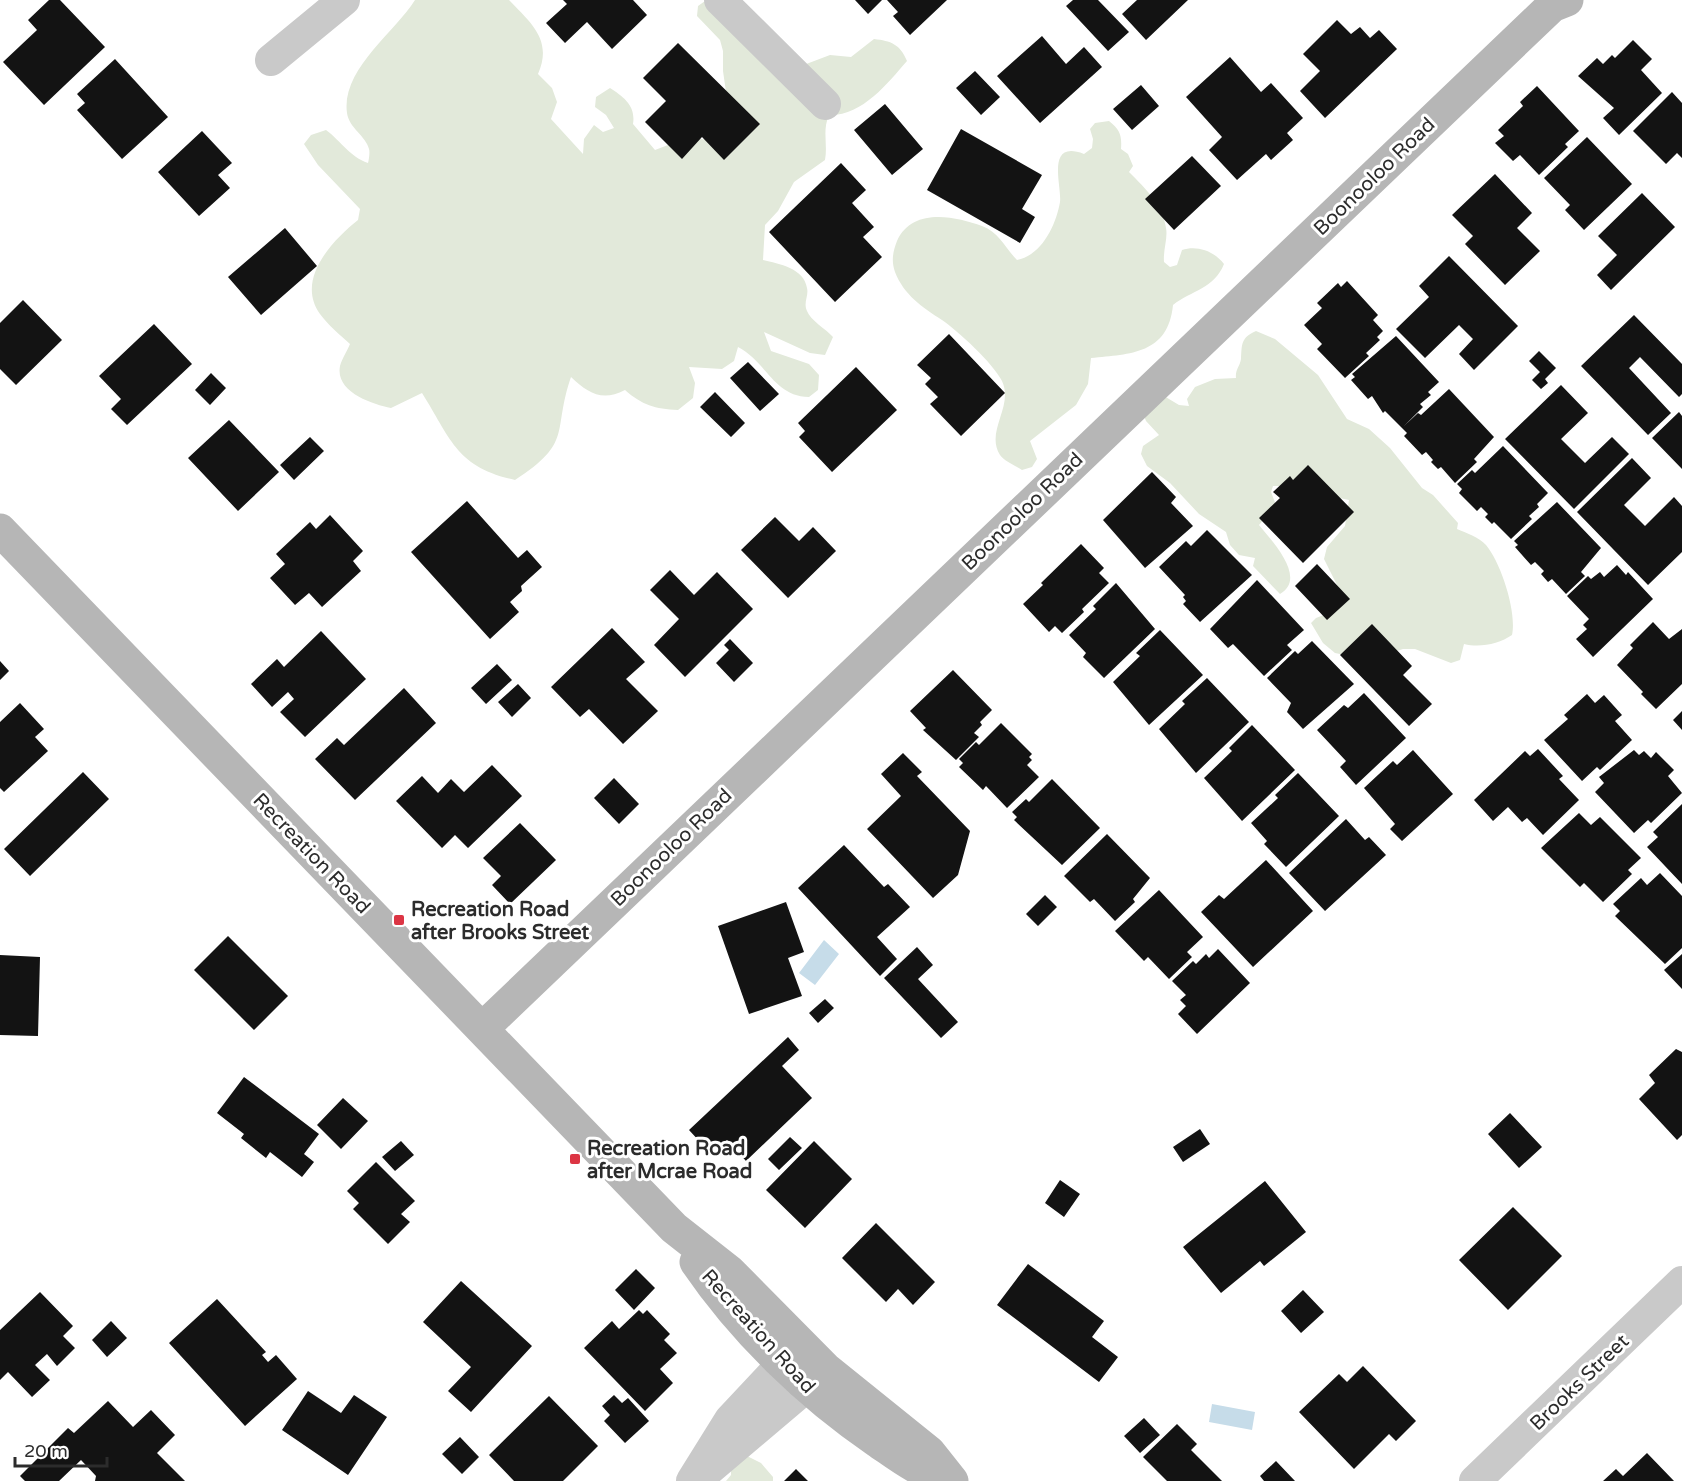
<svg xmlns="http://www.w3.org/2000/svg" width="1682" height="1481" font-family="'Varela Round',sans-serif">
<rect width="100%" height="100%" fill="#fff"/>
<path fill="#e2e9da" d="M 415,0 L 509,0 C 531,23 553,40 538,74 L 552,88 L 557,102 L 551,119 L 583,154 L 584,139 L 594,125 L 603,132 L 614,128 L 606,115 L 595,107 L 596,97 L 610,88 C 624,97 636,106 633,124 L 655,150 L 689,137 L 713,141 L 728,106 L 723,71 L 723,51 L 720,40 L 697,16 L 698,6 L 705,1 L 801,66 L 830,55 L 851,57 L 874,39 C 891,41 900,44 907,61 C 887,84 862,116 829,115 C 822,131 828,144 825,160 L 794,182 L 778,211 L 765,225 L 763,260 C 779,264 804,268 807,288 C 809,296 803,302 807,311 C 810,320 826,329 833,337 L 825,355 L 810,353 L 764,332 L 771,351 L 809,364 L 819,375 L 818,390 L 809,397 C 773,396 767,362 738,347 L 734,361 L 722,369 L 689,367 L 695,383 L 693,398 L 678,410 C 655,409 642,405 625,390 C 602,402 588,393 571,377 C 552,432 574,442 515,480 C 456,467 451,439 422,393 L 391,408 C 372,404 335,392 340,366 C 342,359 347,351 350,344 C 340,335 328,325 320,314 C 295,279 333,240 358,220 L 360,209 L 318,165 L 304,144 L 311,135 L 326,130 C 342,142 350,157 368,163 C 369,159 370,152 369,149 C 366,136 349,128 347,113 C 341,70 394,33 415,0 Z
M 1109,121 C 1120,130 1122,135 1121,149 L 1128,154 L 1133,166 L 1129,172 C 1145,188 1163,205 1166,228 C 1168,238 1163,250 1164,262 L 1170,267 L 1177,265 L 1182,250 C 1197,245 1214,251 1224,264 C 1214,289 1192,290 1173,305 C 1168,354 1131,354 1091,358 L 1088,384 L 1076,405 L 1030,441 L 1037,459 L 1032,467 L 1022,470 C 1016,466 1004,461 1000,455 C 985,431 1014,407 1002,381 C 993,363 958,331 942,320 C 922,307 904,295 895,272 C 891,261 893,251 897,241 C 912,207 955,216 982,226 C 1000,233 1005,248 1017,260 C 1042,255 1056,225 1060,202 C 1062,186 1045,139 1084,154 L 1092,148 L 1093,139 L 1090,129 L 1095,123 Z
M 1256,331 L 1275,339 L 1318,375 L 1347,419 L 1369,429 L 1390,448 L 1422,488 L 1433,495 L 1458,523 L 1457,529 C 1466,533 1479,537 1486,545 C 1501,563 1517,612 1512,635 C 1499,644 1480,648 1464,644 L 1460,660 L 1451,663 L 1415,649 L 1403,649 L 1369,660 L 1335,653 L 1323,643 L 1311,623 L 1316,618 L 1329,613 L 1338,587 L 1324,559 L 1327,547 L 1345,526 L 1349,500 L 1283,486 L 1273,486 L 1271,492 L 1276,505 L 1259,525 C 1271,540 1308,578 1280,594 L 1253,566 L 1255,558 L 1239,555 L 1230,545 L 1226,532 L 1199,514 L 1170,483 L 1147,466 L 1141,454 L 1143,446 L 1159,435 L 1146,421 L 1142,411 L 1164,396 L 1179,405 L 1189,406 L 1187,399 L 1195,387 L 1215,379 L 1236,378 C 1235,370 1240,366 1241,359 C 1242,343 1241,338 1256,331 Z
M 747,1456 L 761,1463 L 773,1477 L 773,1481 L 726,1481 L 731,1475 L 731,1468 Z"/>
<path fill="#c6dce9" d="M 824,940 L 839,954 L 815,985 L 799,973 Z
M 1212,1404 L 1255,1412 L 1252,1430 L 1209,1422 Z"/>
<path fill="#131313" d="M 49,0 L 60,0 L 105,47 L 44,105 L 3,62 L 37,30 L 28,20 Z
M 563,0 L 633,0 L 647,15 L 612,49 L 587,22 L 565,43 L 546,23 L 567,4 Z
M 855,0 L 882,0 L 868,14 Z
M 887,0 L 947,0 L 910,35 L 893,16 L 898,12 Z
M 1073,0 L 1098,0 L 1129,32 L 1108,51 L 1066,6 Z
M 1137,0 L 1188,0 L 1146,40 L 1122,14 Z
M 1337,20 L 1351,34 L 1360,27 L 1370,38 L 1379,30 L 1397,49 L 1325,118 L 1300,91 L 1320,71 L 1303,54 Z
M 1042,36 L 1066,64 L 1084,47 L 1102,67 L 1040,123 L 997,76 Z
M 1633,40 L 1652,59 L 1641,70 L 1662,93 L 1619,135 L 1603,118 L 1614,108 L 1578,76 L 1597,58 L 1603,64 L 1612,55 L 1615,58 Z
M 678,43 L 760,124 L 724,160 L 702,137 L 682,159 L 645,122 L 666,101 L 643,78 Z
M 1230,57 L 1261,92 L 1271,83 L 1303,118 L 1287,133 L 1293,140 L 1271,160 L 1266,154 L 1237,180 L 1209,150 L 1222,137 L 1186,97 Z
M 115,59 L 168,117 L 122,159 L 77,110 L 85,103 L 77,94 Z
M 975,71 L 1000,97 L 981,115 L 956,88 Z
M 1141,85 L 1159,106 L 1132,130 L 1113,109 Z
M 1537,86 L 1579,131 L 1565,144 L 1568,147 L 1539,175 L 1520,155 L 1513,161 L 1495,143 L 1504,136 L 1498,130 L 1523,106 L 1520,102 Z
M 1672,92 L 1682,103 L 1682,158 L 1677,153 L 1666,164 L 1633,131 Z
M 885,104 L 923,149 L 892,175 L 854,130 Z
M 961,129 L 1042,175 L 1022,209 L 1035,217 L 1020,243 L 927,190 Z
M 202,131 L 232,163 L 218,175 L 230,188 L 199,216 L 158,172 Z
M 1587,137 L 1632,184 L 1584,230 L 1565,210 L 1570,205 L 1544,178 Z
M 1192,156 L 1221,186 L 1174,230 L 1145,199 Z
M 841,163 L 866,190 L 852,203 L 874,227 L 863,237 L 882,257 L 835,302 L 769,232 Z
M 1495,174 L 1532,213 L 1517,228 L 1540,251 L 1505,285 L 1465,244 L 1473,236 L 1452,215 Z
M 1642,193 L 1675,227 L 1611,290 L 1597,275 L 1617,255 L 1598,236 Z
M 285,228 L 317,266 L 261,315 L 228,277 Z
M 1449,256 L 1518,326 L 1474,370 L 1459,354 L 1473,339 L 1459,325 L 1425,358 L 1396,329 L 1429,297 L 1419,286 Z
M 1347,281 L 1378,315 L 1373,320 L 1383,331 L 1377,337 L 1380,340 L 1366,353 L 1369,356 L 1345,378 L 1317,349 L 1322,344 L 1304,325 L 1322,308 L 1317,303 L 1338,283 L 1341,287 Z
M 23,300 L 62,340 L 16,385 L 0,369 L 0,323 Z
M 1634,315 L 1682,364 L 1682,394 L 1679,397 L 1640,357 L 1629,368 L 1671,413 L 1648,435 L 1581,366 Z
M 154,324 L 192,364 L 127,425 L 111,409 L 121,399 L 99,376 Z
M 949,334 L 1005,393 L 961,436 L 930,404 L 938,397 L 925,384 L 931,378 L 917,365 Z
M 1396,336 L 1439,382 L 1428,392 L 1431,395 L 1420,404 L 1423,407 L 1404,426 L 1418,413 L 1421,415 L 1449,389 L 1494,437 L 1474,459 L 1477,462 L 1455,483 L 1441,467 L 1438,469 L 1431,462 L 1433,460 L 1426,452 L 1422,455 L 1404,436 L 1407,433 L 1385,411 L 1383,413 L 1372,396 L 1368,399 L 1351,380 L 1355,377 L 1352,374 Z
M 1539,351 L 1556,368 L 1545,379 L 1548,383 L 1541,389 L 1532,380 L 1540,372 L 1529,361 Z
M 748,362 L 779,394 L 760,411 L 730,378 Z
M 856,367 L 897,410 L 832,472 L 799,437 L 805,431 L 798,423 Z
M 211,373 L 226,388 L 210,405 L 195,390 Z
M 1561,385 L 1588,413 L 1561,439 L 1585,463 L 1612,437 L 1629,454 L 1574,509 L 1505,439 Z
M 715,392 L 745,423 L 731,437 L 700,407 Z
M 1679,412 L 1682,416 L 1682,469 L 1652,438 Z
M 229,420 L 279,472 L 238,511 L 188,458 Z
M 310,437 L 324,451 L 294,480 L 280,465 Z
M 1503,446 L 1548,493 L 1537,504 L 1539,507 L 1529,516 L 1532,519 L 1511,539 L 1494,522 L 1492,524 L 1485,517 L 1488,514 L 1481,507 L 1477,511 L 1459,493 L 1462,489 L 1457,484 L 1472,470 L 1475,473 Z
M 1632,458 L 1651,478 L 1624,505 L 1645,526 L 1674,497 L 1682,506 L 1682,552 L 1648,585 L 1577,512 Z
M 1308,465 L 1354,512 L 1303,563 L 1259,518 L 1280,498 L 1273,492 L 1290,476 L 1293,480 Z
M 1152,472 L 1176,497 L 1171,503 L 1193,526 L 1145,568 L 1103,520 Z
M 467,501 L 518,558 L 527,550 L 542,567 L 521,586 L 522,591 L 510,602 L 519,612 L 490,639 L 411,552 Z
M 1557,502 L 1601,548 L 1581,572 L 1585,576 L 1566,594 L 1552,579 L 1548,582 L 1541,574 L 1544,571 L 1535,562 L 1531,565 L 1515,547 L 1518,545 L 1514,541 Z
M 330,515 L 363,551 L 353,561 L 361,571 L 322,607 L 309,593 L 295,605 L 270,578 L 285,564 L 276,554 L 310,522 L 316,529 Z
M 775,517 L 799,541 L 813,527 L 836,551 L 788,598 L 741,550 Z
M 1207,530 L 1252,575 L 1200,622 L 1183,604 L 1186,601 L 1183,597 L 1185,595 L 1159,567 L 1186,541 L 1191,546 Z
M 1081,544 L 1104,568 L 1099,573 L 1109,583 L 1082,609 L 1084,612 L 1062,633 L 1055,626 L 1049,632 L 1023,604 L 1043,585 L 1041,583 Z
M 1317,564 L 1350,599 L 1327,620 L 1295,586 Z
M 1617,565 L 1626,575 L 1628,572 L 1653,599 L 1593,657 L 1576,639 L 1587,629 L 1583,625 L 1589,619 L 1567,596 L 1588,576 L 1591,579 L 1600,572 L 1604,577 Z
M 670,570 L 694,595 L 717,572 L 753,609 L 685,677 L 654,645 L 679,619 L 650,590 Z
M 1257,580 L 1304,630 L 1287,645 L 1292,650 L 1264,676 L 1233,644 L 1228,648 L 1210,629 Z
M 1116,583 L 1155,629 L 1104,678 L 1083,657 L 1086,653 L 1069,635 L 1096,609 L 1093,606 Z
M 1653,622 L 1669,639 L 1682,629 L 1682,684 L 1656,709 L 1641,694 L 1643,692 L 1617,665 L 1633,648 L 1630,645 Z
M 1372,624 L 1412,666 L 1403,675 L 1432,704 L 1409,726 L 1340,655 Z
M 612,628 L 645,662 L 626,679 L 658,711 L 623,744 L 589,709 L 580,717 L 551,687 Z
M 1160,630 L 1203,675 L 1149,725 L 1113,682 L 1140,656 L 1136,653 Z
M 321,631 L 366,679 L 305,737 L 280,712 L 294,699 L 288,692 L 272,707 L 251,684 L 277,659 L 284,667 Z
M 730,639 L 753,663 L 734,682 L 716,663 L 729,650 L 724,645 Z
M 1312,641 L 1354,684 L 1303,729 L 1287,712 L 1291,703 L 1267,678 L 1295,651 L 1298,654 Z
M 0,661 L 9,671 L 0,680 Z
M 497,664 L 512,680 L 486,704 L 471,688 Z
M 953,670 L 992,710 L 980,722 L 982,725 L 974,733 L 979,737 L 956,760 L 923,730 L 926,728 L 910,711 Z
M 1207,678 L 1249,722 L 1196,773 L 1159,729 L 1185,704 L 1182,701 Z
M 518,684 L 531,698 L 512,717 L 498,702 Z
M 404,688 L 436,723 L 355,800 L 315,759 L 337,738 L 344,745 Z
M 1364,693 L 1406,738 L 1356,785 L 1340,767 L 1346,761 L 1317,730 L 1344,705 L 1348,708 Z
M 1587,694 L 1595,703 L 1604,695 L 1622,715 L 1615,721 L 1632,740 L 1600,770 L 1597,767 L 1582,781 L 1544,740 L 1568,719 L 1564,715 Z
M 20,703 L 44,729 L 35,737 L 48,751 L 4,792 L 0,788 L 0,722 Z
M 1682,711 L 1682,730 L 1673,720 Z
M 1001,723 L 1032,754 L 1029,757 L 1032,760 L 1027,765 L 1039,777 L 1007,808 L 986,786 L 983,790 L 959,767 L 963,763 L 959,759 L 976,742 L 979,745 Z
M 1252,725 L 1295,770 L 1242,821 L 1204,778 L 1232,751 L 1229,748 Z
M 1538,749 L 1563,776 L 1559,779 L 1579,800 L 1543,835 L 1527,818 L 1522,822 L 1508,807 L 1493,821 L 1474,800 L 1525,751 L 1530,756 Z
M 1413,750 L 1453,794 L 1402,841 L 1390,829 L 1395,824 L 1364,788 L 1393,761 L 1397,765 Z
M 1634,750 L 1639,755 L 1644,751 L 1651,758 L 1656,752 L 1674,770 L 1668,776 L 1682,793 L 1651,823 L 1648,820 L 1634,833 L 1595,792 L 1604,783 L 1599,777 Z
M 903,753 L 922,772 L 917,776 L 970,831 L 958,875 L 933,898 L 867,829 L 901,796 L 881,774 Z
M 492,765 L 522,796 L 468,848 L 455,835 L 442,848 L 396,801 L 422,776 L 438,793 L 451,779 L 464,792 Z
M 83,772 L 109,799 L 30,876 L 4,849 Z
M 1298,773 L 1339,816 L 1286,867 L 1264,844 L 1267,841 L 1251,823 L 1278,798 L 1275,795 Z
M 614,778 L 639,804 L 619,824 L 594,798 Z
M 1052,779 L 1100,828 L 1062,865 L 1014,820 L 1017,817 L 1012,812 L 1026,799 L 1029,802 Z
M 1682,804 L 1682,884 L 1647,847 L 1658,837 L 1653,832 Z
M 1579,813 L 1591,825 L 1600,817 L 1641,858 L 1628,870 L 1632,874 L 1603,902 L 1584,883 L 1580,887 L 1541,848 Z
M 1346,819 L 1365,840 L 1369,837 L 1386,855 L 1325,911 L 1289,873 Z
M 520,823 L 556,860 L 510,904 L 492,885 L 501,876 L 483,858 Z
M 1107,834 L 1150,878 L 1133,899 L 1135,902 L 1115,921 L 1094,899 L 1090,902 L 1064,876 Z
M 844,845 L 884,887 L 888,884 L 910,907 L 877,937 L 897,959 L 880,976 L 798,888 Z
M 1266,860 L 1313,911 L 1253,967 L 1201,912 L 1219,895 L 1224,899 Z
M 1660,873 L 1682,896 L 1682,948 L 1665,964 L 1615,916 L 1620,911 L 1613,904 L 1641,878 L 1647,885 Z
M 1159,890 L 1203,937 L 1187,952 L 1192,957 L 1169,979 L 1148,957 L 1144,961 L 1115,931 Z
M 1045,895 L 1057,907 L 1038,926 L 1026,914 Z
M 786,902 L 804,952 L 788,958 L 802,996 L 749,1014 L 718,926 Z
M 228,936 L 288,996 L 254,1030 L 194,970 Z
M 917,947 L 933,965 L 918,979 L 958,1022 L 941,1038 L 884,978 Z
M 1218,949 L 1250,983 L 1197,1034 L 1178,1014 L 1186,1006 L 1180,1000 L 1186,995 L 1172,981 L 1193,961 L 1196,964 L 1206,954 L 1209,958 Z
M 1682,954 L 1682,989 L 1664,970 Z
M 0,955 L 40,957 L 38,1036 L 0,1035 Z
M 825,999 L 834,1008 L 818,1023 L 809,1013 Z
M 788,1037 L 799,1050 L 782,1066 L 812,1098 L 746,1161 L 727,1140 L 712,1155 L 689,1130 Z
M 1676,1049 L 1682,1052 L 1682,1135 L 1677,1140 L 1639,1099 L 1655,1083 L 1649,1075 Z
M 244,1077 L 319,1134 L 304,1154 L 314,1162 L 302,1177 L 270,1152 L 266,1158 L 241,1138 L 244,1134 L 217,1113 Z
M 343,1098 L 368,1121 L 341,1149 L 317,1125 Z
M 1510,1113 L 1542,1147 L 1519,1168 L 1488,1134 Z
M 1200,1129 L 1210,1144 L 1183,1162 L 1173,1147 Z
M 790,1137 L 802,1148 L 779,1170 L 768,1159 Z
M 401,1141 L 414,1155 L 395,1171 L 382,1157 Z
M 814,1141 L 852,1179 L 805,1228 L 766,1190 Z
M 376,1162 L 415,1201 L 401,1214 L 410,1222 L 388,1244 L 353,1209 L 359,1203 L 347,1191 Z
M 1060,1180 L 1080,1194 L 1064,1217 L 1045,1203 Z
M 1265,1181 L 1306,1232 L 1264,1266 L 1260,1261 L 1221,1293 L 1183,1247 Z
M 1513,1207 L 1562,1256 L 1508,1310 L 1459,1260 Z
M 876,1223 L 935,1282 L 913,1305 L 898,1289 L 886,1302 L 842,1258 Z
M 1028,1264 L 1104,1321 L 1092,1337 L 1118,1357 L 1099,1382 L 997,1305 Z
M 636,1269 L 655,1288 L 634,1310 L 615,1290 Z
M 461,1281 L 532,1346 L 471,1412 L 448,1391 L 471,1367 L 423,1322 Z
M 1303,1290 L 1324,1312 L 1301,1333 L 1281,1311 Z
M 40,1292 L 73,1326 L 63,1336 L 75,1348 L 57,1366 L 47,1354 L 35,1365 L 50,1380 L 32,1397 L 8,1372 L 0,1380 L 0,1330 Z
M 217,1299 L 266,1352 L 262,1355 L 268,1362 L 276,1355 L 297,1379 L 245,1426 L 169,1343 Z
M 639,1310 L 643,1314 L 647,1310 L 670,1334 L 664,1340 L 677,1353 L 660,1369 L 673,1383 L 645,1411 L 584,1348 L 612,1321 L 619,1329 Z
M 111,1321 L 127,1338 L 107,1357 L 92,1340 Z
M 1363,1366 L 1416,1421 L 1396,1441 L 1389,1434 L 1354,1469 L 1299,1412 L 1339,1374 L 1347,1382 Z
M 308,1391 L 341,1413 L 354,1395 L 387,1417 L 348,1475 L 282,1430 Z
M 614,1395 L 622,1403 L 628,1398 L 649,1421 L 625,1443 L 604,1421 L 610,1415 L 602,1406 Z
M 549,1396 L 598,1446 L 563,1481 L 514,1481 L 489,1455 Z
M 108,1401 L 133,1427 L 151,1410 L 175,1435 L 157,1453 L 185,1481 L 95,1481 L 96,1476 L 81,1460 L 59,1481 L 25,1481 L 20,1476 L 68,1428 L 74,1433 Z
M 1144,1418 L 1160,1435 L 1140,1453 L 1124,1436 Z
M 1177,1424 L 1197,1444 L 1191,1450 L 1222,1481 L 1167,1481 L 1143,1457 Z
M 460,1437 L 479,1457 L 462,1474 L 442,1454 Z
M 1647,1453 L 1674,1481 L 1603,1481 L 1616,1469 L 1623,1476 Z
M 1276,1461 L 1295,1481 L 1264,1481 L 1260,1476 Z
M 796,1469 L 808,1481 L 784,1481 Z"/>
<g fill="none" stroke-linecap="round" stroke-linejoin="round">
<path stroke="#c9c9c9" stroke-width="32" d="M 720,0 L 825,104
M 271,60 L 344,0
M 708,1470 L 826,1370
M 692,1481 L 730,1420 L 801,1344
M 1475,1481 L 1682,1282"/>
<path stroke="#b6b6b6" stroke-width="33" d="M 0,530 L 674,1228 L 730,1272 L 826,1369 L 929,1452 L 952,1481
M 482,1029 L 1552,6 L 1567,0
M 696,1262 C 743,1331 808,1394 877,1441 C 893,1452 907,1463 924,1471"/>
</g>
<g fill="#dc3544" stroke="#fff" stroke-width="2">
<rect x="393" y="914" width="12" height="12" rx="3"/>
<rect x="569" y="1153" width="12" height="12" rx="3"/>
</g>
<g text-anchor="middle" stroke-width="6" stroke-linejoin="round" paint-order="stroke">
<g font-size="20" fill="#2c2c2c" stroke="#fff">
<text transform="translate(1374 176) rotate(-44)" y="7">Boonooloo Road</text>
<text transform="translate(1022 511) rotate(-44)" y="7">Boonooloo Road</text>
<text transform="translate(671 847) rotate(-44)" y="7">Boonooloo Road</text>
<text transform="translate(312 853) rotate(46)" y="7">Recreation Road</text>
<text transform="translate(759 1331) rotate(48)" y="7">Recreation Road</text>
<text transform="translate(1579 1382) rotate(-44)" y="7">Brooks Street</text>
</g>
<g font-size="20" font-weight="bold" fill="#2c2c2c" stroke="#fff" text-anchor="start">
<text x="411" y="916">Recreation Road<tspan x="411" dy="23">after Brooks Street</tspan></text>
<text x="587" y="1155">Recreation Road<tspan x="587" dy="23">after Mcrae Road</tspan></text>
</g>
</g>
<path d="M15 1457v9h92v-9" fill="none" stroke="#2c2c2c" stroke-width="3"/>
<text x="24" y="1457" font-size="18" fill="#2c2c2c" stroke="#ffffff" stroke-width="4.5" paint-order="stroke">20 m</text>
</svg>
